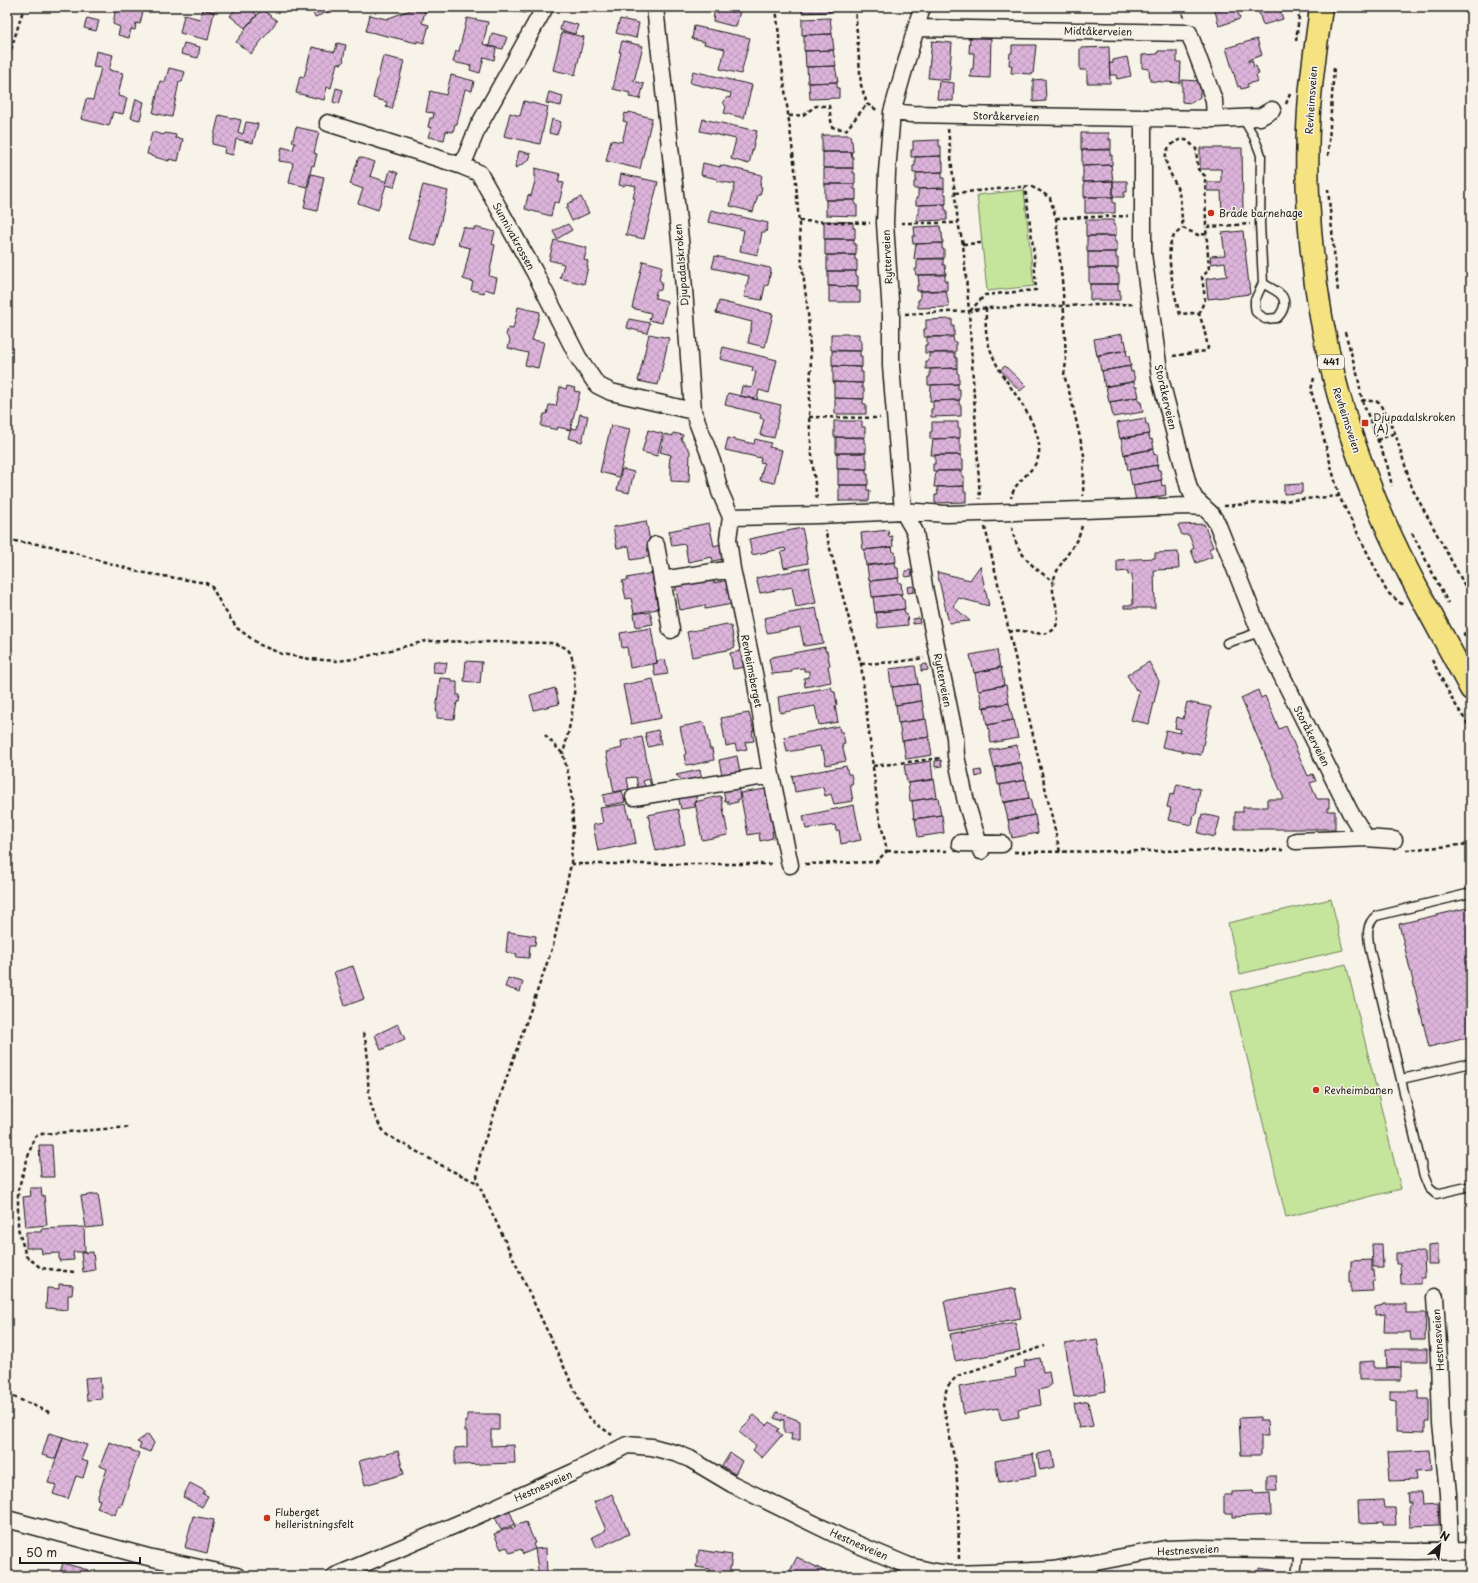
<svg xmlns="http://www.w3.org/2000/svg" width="1478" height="1583" font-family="'Playpen Sans',sans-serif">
<defs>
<pattern id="building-cross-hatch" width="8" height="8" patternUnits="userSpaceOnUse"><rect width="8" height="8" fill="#ddb4db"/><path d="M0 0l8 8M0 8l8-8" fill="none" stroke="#bd9abb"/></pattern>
</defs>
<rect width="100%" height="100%" fill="#f7f3e8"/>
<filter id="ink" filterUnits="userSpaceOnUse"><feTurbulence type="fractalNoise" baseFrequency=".025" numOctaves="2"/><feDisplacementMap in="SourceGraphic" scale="8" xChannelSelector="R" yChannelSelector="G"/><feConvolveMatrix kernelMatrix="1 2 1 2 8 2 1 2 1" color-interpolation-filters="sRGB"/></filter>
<g filter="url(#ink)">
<path fill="#c5e49c" stroke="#70805c" d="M 1024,190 L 1034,286 L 987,291 L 977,195 Z
M 1331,899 L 1343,950 L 1240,974 L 1228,923 Z
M 1346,964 L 1401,1189 L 1286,1217 L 1231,992 Z"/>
<path fill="url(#building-cross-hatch)" stroke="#1c1c1c" d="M 116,7 L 140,7 L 139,11 L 143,11 L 140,24 L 136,23 L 135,30 L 131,29 L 129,38 L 118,35 L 120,27 L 113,24 Z
M 203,7 L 215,7 L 214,12 L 203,9 Z
M 237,7 L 248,7 L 257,15 L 245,28 L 230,16 Z
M 310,7 L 341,7 L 315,17 Z
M 419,7 L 426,7 L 422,23 L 429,25 L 424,43 L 417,41 L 417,43 L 366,31 L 370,15 L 386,19 Z
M 497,7 L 526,7 L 525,13 Z
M 721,7 L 741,7 L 736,27 L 713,21 L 714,13 L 720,11 Z
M 802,7 L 831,7 L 831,12 L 802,13 Z
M 1214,7 L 1236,7 L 1240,19 L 1219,26 Z
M 1257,7 L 1279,7 L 1283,19 L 1263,25 Z
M 203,9 L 214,12 L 208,40 L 180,33 L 184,15 L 200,19 Z
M 262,9 L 277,21 L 251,54 L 236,42 L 246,29 L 245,28 L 250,22 L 251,23 Z
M 87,18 L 99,21 L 96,31 L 84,28 Z
M 467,18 L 488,22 L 483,44 L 496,48 L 494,60 L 484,57 L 480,73 L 470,70 L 471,66 L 453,62 L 456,51 L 459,51 Z
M 830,18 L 832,34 L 802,35 L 802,19 Z
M 620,19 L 639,23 L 636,38 L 616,33 Z
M 562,21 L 578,25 L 575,34 L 560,30 Z
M 694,26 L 750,38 L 741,74 L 720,69 L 725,49 L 704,44 L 705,42 L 692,39 Z
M 562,32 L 584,37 L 575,75 L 553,70 Z
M 492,33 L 507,37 L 503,49 L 489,46 Z
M 832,34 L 834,50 L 804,51 L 804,35 Z
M 970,36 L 991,37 L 990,78 L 970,77 L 971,69 L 973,69 L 974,53 L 969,53 Z
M 1257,39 L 1262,55 L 1248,60 L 1248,62 L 1252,60 L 1254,67 L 1256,66 L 1259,74 L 1256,75 L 1258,81 L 1247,84 L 1248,87 L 1241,89 L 1240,86 L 1238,87 L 1226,48 Z
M 622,41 L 643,46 L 634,81 L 644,84 L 640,99 L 629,97 L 630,93 L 613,89 L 621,52 L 619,52 Z
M 932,41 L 952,43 L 949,80 L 928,78 Z
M 184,43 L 200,47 L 198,58 L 181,54 Z
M 337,43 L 346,45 L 343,60 L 344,60 L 342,64 L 337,63 L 331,88 L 327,87 L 324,100 L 296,93 L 300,76 L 304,77 L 312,47 L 335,52 Z
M 1012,45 L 1036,45 L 1033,74 L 1011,73 L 1012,65 L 1009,65 L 1010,53 L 1012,53 Z
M 1109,47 L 1110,83 L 1087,83 L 1087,70 L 1080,70 L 1080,48 Z
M 833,50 L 836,66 L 806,67 L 805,51 Z
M 96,51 L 113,55 L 109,70 L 123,73 L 118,96 L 127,98 L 123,114 L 113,112 L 109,126 L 81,119 L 86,99 L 93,100 L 101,68 L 93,67 Z
M 1158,51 L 1177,51 L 1177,62 L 1181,62 L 1180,83 L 1150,81 L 1149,69 L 1142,68 L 1142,55 L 1158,54 Z
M 383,56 L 404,61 L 392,109 L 386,107 L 387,102 L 373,98 Z
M 1127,57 L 1131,76 L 1117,79 L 1116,75 L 1110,75 L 1109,63 L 1113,63 L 1113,60 Z
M 835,66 L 838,82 L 808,83 L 807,67 Z
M 169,68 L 185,72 L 182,82 L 179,82 L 172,117 L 153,113 L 160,81 L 165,82 Z
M 693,71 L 752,85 L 744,118 L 724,113 L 726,107 L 723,102 L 724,100 L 728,97 L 730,98 L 731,93 L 690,83 Z
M 451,75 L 474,81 L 472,91 L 465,89 L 457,124 L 455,124 L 453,132 L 446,131 L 444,140 L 428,137 L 431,128 L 428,127 L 430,118 L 433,118 L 434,113 L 426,112 L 430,91 L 446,95 Z
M 1045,79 L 1046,101 L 1033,102 L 1033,80 Z
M 1182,80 L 1200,81 L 1200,97 L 1191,103 L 1182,102 Z
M 939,81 L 954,83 L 953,101 L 937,99 Z
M 837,82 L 837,88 L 839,88 L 839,98 L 810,99 L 809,83 Z
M 336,88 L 343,90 L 339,104 L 333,102 Z
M 549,92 L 563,96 L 561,106 L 546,103 Z
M 136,99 L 144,102 L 140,120 L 131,118 Z
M 524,101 L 548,107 L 540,144 L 504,136 L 510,113 L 520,116 Z
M 629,112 L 652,118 L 640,169 L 606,161 L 611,140 L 622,142 L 627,122 L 623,121 L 625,113 L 628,114 Z
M 219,115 L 241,120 L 238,132 L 243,134 L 246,122 L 258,124 L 253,143 L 236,139 L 233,155 L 224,153 L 225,147 L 212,144 Z
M 552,119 L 561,122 L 557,135 L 549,133 Z
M 703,119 L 757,131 L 749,164 L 731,159 L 736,139 L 700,131 Z
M 296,127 L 319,132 L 314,153 L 317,154 L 314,166 L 312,165 L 307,187 L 289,183 L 293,163 L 279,161 L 282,147 L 293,150 L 295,143 L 292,142 Z
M 152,132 L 164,135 L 165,133 L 176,135 L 175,138 L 183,139 L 178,161 L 169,159 L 169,161 L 151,156 L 151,155 L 147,154 Z
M 1081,133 L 1109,133 L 1109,140 L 1111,139 L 1111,150 L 1081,150 Z
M 822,135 L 850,135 L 851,141 L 852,141 L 853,152 L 822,152 Z
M 939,140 L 939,146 L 941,146 L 941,156 L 911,157 L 911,150 L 913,150 L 913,141 Z
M 1200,148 L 1242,148 L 1243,212 L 1222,212 L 1221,191 L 1207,191 L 1207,182 L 1221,182 L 1221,169 L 1200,169 Z
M 1110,149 L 1110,155 L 1112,155 L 1112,165 L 1082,166 L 1082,150 Z
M 519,151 L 531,154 L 529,160 L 516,168 L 515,167 Z
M 823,152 L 851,152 L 852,157 L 853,157 L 853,168 L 823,168 Z
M 941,156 L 941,162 L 943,162 L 943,172 L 913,173 L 913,166 L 915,166 L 915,157 Z
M 359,157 L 375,162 L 370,176 L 387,182 L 378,210 L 358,203 L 363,189 L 350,184 Z
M 703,163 L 720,167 L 720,165 L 762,175 L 760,186 L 762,187 L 760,195 L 758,195 L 753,212 L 730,206 L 735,184 L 717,181 L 717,179 L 701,175 Z
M 1111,165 L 1113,181 L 1083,182 L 1083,166 Z
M 535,168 L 560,174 L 558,182 L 564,183 L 559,203 L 554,202 L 551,216 L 525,209 L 528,195 L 531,196 L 535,181 Z
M 824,168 L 853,168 L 853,173 L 855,173 L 855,184 L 824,184 Z
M 390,170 L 398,173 L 394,187 L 386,185 Z
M 942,172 L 942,178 L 944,178 L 944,188 L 914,189 L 914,182 L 916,182 L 916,173 Z
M 311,174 L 324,177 L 317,211 L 304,208 Z
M 621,174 L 658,182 L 644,239 L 626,235 L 635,198 L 633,198 L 636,186 L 627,184 L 623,186 L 619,185 Z
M 1113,181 L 1127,181 L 1127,192 L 1124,192 L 1124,197 L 1113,197 Z
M 1113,181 L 1113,197 L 1084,197 L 1084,182 Z
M 825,184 L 854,184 L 854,189 L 856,189 L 856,200 L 825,200 Z
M 423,185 L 448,191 L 435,246 L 408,239 Z
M 944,188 L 944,194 L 946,194 L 946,204 L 916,205 L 916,198 L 918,198 L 918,189 Z
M 581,197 L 589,213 L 572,221 L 566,208 L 569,207 L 567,204 Z
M 1085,197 L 1113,197 L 1113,203 L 1115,203 L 1115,213 L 1085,213 Z
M 826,200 L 855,200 L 855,205 L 857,205 L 857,216 L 826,215 Z
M 945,204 L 945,210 L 947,210 L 947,220 L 917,221 L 917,214 L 919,214 L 919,205 Z
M 711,210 L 768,223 L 766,232 L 762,232 L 758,255 L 740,251 L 744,230 L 708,222 Z
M 1086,220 L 1114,220 L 1114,226 L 1116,226 L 1116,236 L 1086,236 Z
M 824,221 L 853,222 L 853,228 L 855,228 L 855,239 L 824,239 Z
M 568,224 L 572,230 L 557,239 L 553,231 Z
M 940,226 L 941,233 L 942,233 L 943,243 L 913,244 L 912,236 L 915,236 L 914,227 Z
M 463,227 L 474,230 L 474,227 L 495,232 L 492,244 L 495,245 L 489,276 L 497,278 L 494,292 L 485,289 L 484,293 L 471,290 L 473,282 L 463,279 L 470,248 L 458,245 Z
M 1243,231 L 1250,294 L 1208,299 L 1206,279 L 1227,276 L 1225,262 L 1211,264 L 1210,256 L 1225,255 L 1222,233 Z
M 1087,236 L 1115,236 L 1115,242 L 1117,242 L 1117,252 L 1087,252 Z
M 825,239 L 854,239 L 854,244 L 856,244 L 856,255 L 825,255 Z
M 554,240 L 587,248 L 584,260 L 588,261 L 587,266 L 588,267 L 584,284 L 560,278 L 564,264 L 549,260 Z
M 942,243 L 942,249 L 944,249 L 944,259 L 914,259 L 916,244 Z
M 1088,252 L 1116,252 L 1116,258 L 1118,258 L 1118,268 L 1088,268 Z
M 827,255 L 855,255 L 855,260 L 857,260 L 857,271 L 827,271 Z
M 715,256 L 770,268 L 771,270 L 768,285 L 765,286 L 762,300 L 744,297 L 749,276 L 712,268 Z
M 943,258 L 943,265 L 945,265 L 946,275 L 916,275 L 915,269 L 917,269 L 917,259 Z
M 643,261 L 662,266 L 659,280 L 662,282 L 661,290 L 656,291 L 655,298 L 667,301 L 662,323 L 649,320 L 651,313 L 632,308 Z
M 1089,268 L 1117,268 L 1117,274 L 1119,274 L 1119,284 L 1089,284 Z
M 828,271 L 856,271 L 856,276 L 858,276 L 858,287 L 828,286 Z
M 945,274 L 945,281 L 947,281 L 947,291 L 917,291 L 917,285 L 919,285 L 918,275 Z
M 1090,284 L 1118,284 L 1118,290 L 1120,290 L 1120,300 L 1090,300 Z
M 829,286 L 857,287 L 857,291 L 860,291 L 860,302 L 829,302 Z
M 946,290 L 949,307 L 918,308 L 918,300 L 920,300 L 920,291 Z
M 719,301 L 773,314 L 765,347 L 748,343 L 752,322 L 716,313 Z
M 518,307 L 540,312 L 532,340 L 544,342 L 538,368 L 525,365 L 528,353 L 508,348 L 510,340 L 506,335 L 508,328 L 513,329 Z
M 629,319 L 650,323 L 647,333 L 627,328 Z
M 952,319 L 952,326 L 954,326 L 954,336 L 924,337 L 924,329 L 926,329 L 926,320 Z
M 649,334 L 669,338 L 658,385 L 638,381 Z
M 831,334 L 859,334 L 859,340 L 861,340 L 861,351 L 831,350 Z
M 1122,334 L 1123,341 L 1125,340 L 1127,350 L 1097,356 L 1094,339 Z
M 927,337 L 953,337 L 954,342 L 956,342 L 956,352 L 925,353 L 925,345 L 927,345 Z
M 723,347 L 777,360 L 769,393 L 759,390 L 757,400 L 740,396 L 742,386 L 752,388 L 756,372 L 752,371 L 753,367 L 720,359 Z
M 1126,350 L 1127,356 L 1129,356 L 1131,366 L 1101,371 L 1098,355 Z
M 832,351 L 860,351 L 860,356 L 862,356 L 862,367 L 832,366 Z
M 929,353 L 955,353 L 955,357 L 957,358 L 957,368 L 926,369 L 926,361 L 929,361 Z
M 833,366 L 861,367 L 861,372 L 863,372 L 863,383 L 833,382 Z
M 1005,366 L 1026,386 L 1020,391 L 1000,370 Z
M 1130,366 L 1131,372 L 1133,371 L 1135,381 L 1105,387 L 1102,371 Z
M 957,368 L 957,373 L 959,374 L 959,384 L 928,385 L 928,377 L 930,377 L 930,369 Z
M 834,382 L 862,383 L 862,388 L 864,388 L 864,399 L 834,398 Z
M 1134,382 L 1135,387 L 1137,387 L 1139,397 L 1109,402 L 1106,386 Z
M 958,384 L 958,389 L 960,389 L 960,400 L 930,401 L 931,385 Z
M 567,386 L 575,388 L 574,391 L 580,392 L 570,430 L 558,427 L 557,430 L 541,426 L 544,414 L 547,414 L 549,405 L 556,406 L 560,387 L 566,389 Z
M 728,393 L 781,405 L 774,438 L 760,435 L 764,419 L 760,418 L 761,414 L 725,405 Z
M 1138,397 L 1139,402 L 1141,402 L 1143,412 L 1113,417 L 1110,402 Z
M 835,398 L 863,399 L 863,404 L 866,404 L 866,414 L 835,414 Z
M 959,400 L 959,405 L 961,405 L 961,416 L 931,417 L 931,409 L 933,409 L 933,401 Z
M 580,414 L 588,416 L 582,442 L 568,438 L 571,428 L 577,429 Z
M 1145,418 L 1146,424 L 1148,424 L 1150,434 L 1120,439 L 1117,423 Z
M 834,421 L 862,421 L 862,427 L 865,427 L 865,438 L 834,437 Z
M 932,422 L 958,422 L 958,428 L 960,428 L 960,438 L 930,439 L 930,432 L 932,432 Z
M 611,425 L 630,429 L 619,477 L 600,472 Z
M 648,430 L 663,434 L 657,456 L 642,452 Z
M 673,433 L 683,435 L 681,439 L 690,451 L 689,482 L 671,481 L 671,467 L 669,467 L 670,457 L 671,457 L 671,455 L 660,452 L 665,434 L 673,436 Z
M 1149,434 L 1150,440 L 1152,439 L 1154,449 L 1124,455 L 1121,438 Z
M 836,437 L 864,437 L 864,443 L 866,443 L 866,453 L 836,453 Z
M 728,438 L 754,444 L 755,439 L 771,443 L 769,447 L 782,450 L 774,483 L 760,480 L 764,463 L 760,462 L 761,458 L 725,450 Z
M 959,438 L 959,444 L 961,444 L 961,455 L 931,455 L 933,439 Z
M 1153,449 L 1154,455 L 1157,454 L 1158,465 L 1128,470 L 1125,454 Z
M 837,453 L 865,453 L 865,459 L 867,459 L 867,469 L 837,469 Z
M 935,455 L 961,455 L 961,460 L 963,460 L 963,470 L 933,471 L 933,464 L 935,464 Z
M 1157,465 L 1158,470 L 1160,470 L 1162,480 L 1132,485 L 1129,470 Z
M 622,469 L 634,472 L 629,493 L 617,490 Z
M 838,469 L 866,469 L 866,474 L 868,474 L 868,485 L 838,485 Z
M 936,471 L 962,471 L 962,476 L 964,476 L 964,486 L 934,487 Z
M 1161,480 L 1162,486 L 1165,485 L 1166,495 L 1136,501 L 1133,485 Z
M 1302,484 L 1302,493 L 1284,494 L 1284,485 Z
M 839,485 L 867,485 L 867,490 L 870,490 L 869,501 L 839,501 Z
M 964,486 L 964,492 L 966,492 L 966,502 L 935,503 L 935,495 L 938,495 L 937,487 Z
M 646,521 L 653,556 L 631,560 L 629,546 L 617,548 L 613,527 Z
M 709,523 L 714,546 L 720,544 L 723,559 L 713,561 L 712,557 L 688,562 L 685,544 L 672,546 L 669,531 Z
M 1204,524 L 1213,547 L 1209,549 L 1212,557 L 1196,563 L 1191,550 L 1194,548 L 1189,535 L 1182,535 L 1178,525 Z
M 802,528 L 806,546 L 805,546 L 808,563 L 784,568 L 781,552 L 786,551 L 785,548 L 752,555 L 749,539 Z
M 888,530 L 889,537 L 892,536 L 893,547 L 863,550 L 861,533 Z
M 892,547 L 893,552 L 895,552 L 896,562 L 866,566 L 864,550 Z
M 1178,552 L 1179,569 L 1154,570 L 1155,608 L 1124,608 L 1124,605 L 1133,605 L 1132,574 L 1128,575 L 1128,571 L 1117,572 L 1117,560 L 1155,558 L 1155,553 Z
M 895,562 L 896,568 L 898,568 L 899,578 L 869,581 L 867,565 Z
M 980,566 L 989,606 L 959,598 L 953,606 L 970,621 L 949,623 L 937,572 L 970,580 Z
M 809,568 L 816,603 L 796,607 L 792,587 L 760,593 L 756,578 Z
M 911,570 L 912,576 L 905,577 L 905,571 Z
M 652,573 L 658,609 L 634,613 L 631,598 L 626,599 L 622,581 L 628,580 L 627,578 Z
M 713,578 L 714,583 L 728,580 L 732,604 L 705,609 L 705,605 L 680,610 L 675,585 Z
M 898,578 L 899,583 L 901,583 L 902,594 L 872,597 L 870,581 Z
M 914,586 L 914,592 L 908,593 L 907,587 Z
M 901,594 L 902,599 L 904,599 L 905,609 L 875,613 L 873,597 Z
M 816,608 L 823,643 L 804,646 L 800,627 L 767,633 L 764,618 Z
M 904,609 L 905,615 L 907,614 L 908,625 L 878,628 L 876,612 Z
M 645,612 L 645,613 L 650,612 L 653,624 L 636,627 L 634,614 Z
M 919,618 L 920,623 L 913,624 L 913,619 Z
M 727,624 L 728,626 L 731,626 L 735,647 L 732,648 L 732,649 L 692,657 L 687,632 Z
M 651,628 L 657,663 L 630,668 L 627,647 L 622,648 L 620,633 Z
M 825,647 L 825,651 L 827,651 L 830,665 L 828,666 L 831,682 L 805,687 L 804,678 L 809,677 L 809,671 L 804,671 L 804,668 L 792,669 L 792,672 L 772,674 L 769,659 L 772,657 Z
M 997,650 L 1000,668 L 974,673 L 970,655 Z
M 743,651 L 746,667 L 733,669 L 730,653 Z
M 665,659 L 668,674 L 655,676 L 653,664 L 657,663 L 657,661 Z
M 434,661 L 447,663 L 445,673 L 433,672 Z
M 466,661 L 482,662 L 480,683 L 464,681 Z
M 1149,662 L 1159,681 L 1149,724 L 1131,720 L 1139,692 L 1137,689 L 1136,690 L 1127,675 Z
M 927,664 L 928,670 L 921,671 L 921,665 Z
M 915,666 L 918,684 L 891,687 L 889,669 Z
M 1001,667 L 1004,685 L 978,690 L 975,673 Z
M 440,678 L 452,679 L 452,682 L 457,682 L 457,695 L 460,695 L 459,702 L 457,702 L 454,719 L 437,718 L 437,711 L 436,711 Z
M 653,679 L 661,718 L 631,724 L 623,685 Z
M 919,684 L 921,701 L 895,705 L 892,687 Z
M 1006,685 L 1009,703 L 983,708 L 979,690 Z
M 831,687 L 833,692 L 835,692 L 837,705 L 835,706 L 838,722 L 819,725 L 815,706 L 780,713 L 778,697 Z
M 555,688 L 559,704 L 534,710 L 530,695 Z
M 1258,690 L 1261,698 L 1265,696 L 1279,729 L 1286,726 L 1308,776 L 1313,774 L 1316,781 L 1310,783 L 1317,799 L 1329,799 L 1329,808 L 1327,808 L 1327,811 L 1335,811 L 1335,829 L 1235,829 L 1235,812 L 1243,812 L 1243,807 L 1267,807 L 1267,799 L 1284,799 L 1241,698 Z
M 922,701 L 925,719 L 898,723 L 896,705 Z
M 1187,702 L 1211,707 L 1201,755 L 1162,747 L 1166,730 L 1180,733 L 1181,729 L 1175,728 L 1177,717 L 1183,719 Z
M 1009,703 L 1013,720 L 987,725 L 984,707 Z
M 749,713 L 754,731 L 752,731 L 754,741 L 745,742 L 747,749 L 737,751 L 735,744 L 726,746 L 721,718 Z
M 926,719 L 929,737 L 902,741 L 899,723 Z
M 1013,720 L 1014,720 L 1018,738 L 991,743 L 988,725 Z
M 704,722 L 710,749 L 712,749 L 714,760 L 692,765 L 692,764 L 686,765 L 684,755 L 686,754 L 680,727 Z
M 839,726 L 840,732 L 843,732 L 845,744 L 842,745 L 846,761 L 826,765 L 823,751 L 821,752 L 820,746 L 787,752 L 784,737 Z
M 658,730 L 661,744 L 648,747 L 645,733 Z
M 642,737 L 652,786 L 651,786 L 649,779 L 643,781 L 645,787 L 638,788 L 636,777 L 627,778 L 629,789 L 614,792 L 606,752 L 622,748 L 621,741 Z
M 929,737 L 932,755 L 906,759 L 903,741 Z
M 1017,745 L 1020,763 L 994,768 L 990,750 Z
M 737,756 L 740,773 L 722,776 L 719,760 Z
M 941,760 L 942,766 L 935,767 L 935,761 Z
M 931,761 L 933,780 L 907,783 L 904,765 Z
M 1021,762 L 1025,780 L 998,785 L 995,767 Z
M 846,766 L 848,774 L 851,774 L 853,784 L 850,784 L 853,801 L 834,804 L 831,794 L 825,796 L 823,787 L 795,792 L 792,776 Z
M 700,770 L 702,779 L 683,781 L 676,775 Z
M 981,770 L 982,775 L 976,777 L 975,771 Z
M 934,779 L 937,797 L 910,801 L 908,783 Z
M 1026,780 L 1029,798 L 1003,803 L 1000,785 Z
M 738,784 L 740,799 L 738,799 L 738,802 L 728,804 L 728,801 L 725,801 L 723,787 Z
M 1177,784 L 1200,789 L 1196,814 L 1194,814 L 1192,825 L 1168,820 L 1171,808 L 1167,807 L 1170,794 L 1174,795 Z
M 766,789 L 774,831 L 772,831 L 773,838 L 760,841 L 759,833 L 748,835 L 740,793 Z
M 622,791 L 625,802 L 605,806 L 603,795 Z
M 695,792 L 697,802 L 695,802 L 695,807 L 681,809 L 678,796 Z
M 719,796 L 721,797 L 728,835 L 702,840 L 695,802 Z
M 937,797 L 938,797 L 941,815 L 914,819 L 912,801 Z
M 1030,798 L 1034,815 L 1008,820 L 1004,802 Z
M 626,804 L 629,818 L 631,817 L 636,843 L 598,851 L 593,825 L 603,823 L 600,808 Z
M 854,805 L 861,840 L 841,844 L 839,830 L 836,831 L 835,825 L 806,829 L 803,816 Z
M 678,809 L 685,844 L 656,851 L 648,815 Z
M 1202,814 L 1220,818 L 1215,837 L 1198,833 Z
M 941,815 L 942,815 L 944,833 L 918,837 L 915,819 Z
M 1035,815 L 1038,833 L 1012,838 L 1008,820 Z
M 1471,907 L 1471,1037 L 1429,1047 L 1399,924 Z
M 508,932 L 536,936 L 535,945 L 530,945 L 529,958 L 516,957 L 517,954 L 506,952 Z
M 353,966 L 364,999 L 345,1006 L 334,972 Z
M 508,978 L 523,982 L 520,992 L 505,987 Z
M 398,1024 L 405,1039 L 381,1050 L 375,1035 Z
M 39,1145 L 52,1145 L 54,1177 L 41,1177 Z
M 30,1188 L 41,1188 L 42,1196 L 44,1195 L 47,1225 L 26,1227 L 23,1197 L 31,1196 Z
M 98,1194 L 103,1226 L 86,1228 L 81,1196 Z
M 84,1227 L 85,1252 L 73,1252 L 74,1260 L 59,1261 L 59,1253 L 42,1254 L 41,1248 L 26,1248 L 26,1232 L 41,1232 L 41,1229 Z
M 1372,1244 L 1382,1244 L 1383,1267 L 1373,1267 Z
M 1438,1244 L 1438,1264 L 1428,1264 L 1428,1245 Z
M 93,1252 L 95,1270 L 83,1272 L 81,1253 Z
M 1424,1252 L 1425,1278 L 1421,1278 L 1421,1284 L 1401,1284 L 1400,1264 L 1396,1264 L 1396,1253 Z
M 1372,1260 L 1372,1270 L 1374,1270 L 1375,1281 L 1372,1281 L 1373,1291 L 1351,1292 L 1351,1282 L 1349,1282 L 1349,1271 L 1351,1271 L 1351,1261 Z
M 59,1284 L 73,1285 L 72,1295 L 68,1295 L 68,1310 L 46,1308 L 47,1288 L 59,1289 Z
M 1015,1288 L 1021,1318 L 950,1331 L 944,1301 Z
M 1383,1304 L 1406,1304 L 1406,1313 L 1426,1313 L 1425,1340 L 1411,1340 L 1410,1332 L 1384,1332 L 1385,1314 L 1375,1315 L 1375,1307 L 1383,1305 Z
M 1015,1322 L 1020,1350 L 955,1361 L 950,1334 Z
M 1097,1339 L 1106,1391 L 1074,1397 L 1065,1344 Z
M 1386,1349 L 1427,1349 L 1427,1361 L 1401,1361 L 1401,1368 L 1387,1368 Z
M 1040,1358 L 1043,1372 L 1049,1371 L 1051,1385 L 1047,1388 L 1039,1390 L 1041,1405 L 1018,1409 L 1019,1417 L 1001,1420 L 998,1408 L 964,1414 L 959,1387 L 1016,1377 L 1015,1369 L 1025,1367 L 1024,1361 Z
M 1374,1361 L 1374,1368 L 1401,1368 L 1401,1380 L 1360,1380 L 1360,1362 Z
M 100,1377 L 102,1399 L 87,1400 L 85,1378 Z
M 1390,1391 L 1419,1391 L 1419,1399 L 1429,1399 L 1429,1421 L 1425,1421 L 1425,1432 L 1396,1431 L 1396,1401 L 1390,1400 Z
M 1088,1401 L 1093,1426 L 1079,1428 L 1074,1404 Z
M 777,1412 L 800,1421 L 800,1440 L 791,1440 L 792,1433 L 784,1433 L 784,1420 L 782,1419 L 782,1421 L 774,1418 Z
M 467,1414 L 499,1414 L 499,1430 L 491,1430 L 491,1446 L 514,1445 L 515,1463 L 455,1465 L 455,1448 L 467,1447 L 467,1431 L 465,1431 L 465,1421 L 467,1422 Z
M 754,1415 L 767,1426 L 770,1422 L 779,1429 L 777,1431 L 782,1435 L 762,1458 L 753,1450 L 756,1446 L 739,1432 L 752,1419 L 751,1418 Z
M 1260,1417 L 1260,1421 L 1267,1421 L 1268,1436 L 1261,1436 L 1261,1455 L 1241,1455 L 1239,1418 Z
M 49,1433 L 63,1437 L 56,1459 L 42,1455 Z
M 148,1434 L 154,1443 L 150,1452 L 139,1448 L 141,1444 L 137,1442 Z
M 63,1437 L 87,1445 L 81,1460 L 88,1462 L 83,1478 L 76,1476 L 68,1499 L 53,1494 L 56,1485 L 48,1483 Z
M 109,1442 L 139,1453 L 121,1507 L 118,1506 L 115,1515 L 97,1508 L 100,1500 L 97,1499 L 107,1469 L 100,1466 Z
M 1429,1450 L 1431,1470 L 1415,1471 L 1416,1480 L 1390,1481 L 1388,1452 Z
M 398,1451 L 404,1474 L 365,1485 L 359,1461 Z
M 1052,1451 L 1055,1467 L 1040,1470 L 1037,1454 Z
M 730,1453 L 742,1461 L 735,1474 L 722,1466 Z
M 1033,1454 L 1036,1476 L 999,1482 L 995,1461 Z
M 1267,1476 L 1276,1476 L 1277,1491 L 1267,1491 Z
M 190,1483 L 205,1491 L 203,1494 L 208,1496 L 202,1507 L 183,1497 Z
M 1253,1491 L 1254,1494 L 1270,1493 L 1271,1515 L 1233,1517 L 1233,1513 L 1224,1513 L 1224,1495 L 1232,1495 L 1232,1492 Z
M 1407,1493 L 1422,1493 L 1423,1504 L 1438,1503 L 1439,1526 L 1410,1527 L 1409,1505 L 1411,1505 L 1411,1502 L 1408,1502 Z
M 612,1494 L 629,1534 L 597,1548 L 592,1537 L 606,1530 L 594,1502 Z
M 1383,1500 L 1384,1508 L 1395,1508 L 1396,1525 L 1383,1525 L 1383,1522 L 1359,1523 L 1358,1501 Z
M 509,1509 L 515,1524 L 501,1530 L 494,1515 Z
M 193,1516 L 214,1520 L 207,1553 L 186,1548 L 185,1547 Z
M 526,1522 L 535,1543 L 533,1544 L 535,1549 L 523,1554 L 521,1549 L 510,1553 L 507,1547 L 501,1549 L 494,1534 L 512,1527 L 512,1529 L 515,1528 L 514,1526 Z
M 546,1548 L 547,1576 L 539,1576 L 535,1549 Z
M 699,1550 L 732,1555 L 729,1576 L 709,1576 L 710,1569 L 696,1567 Z
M 797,1557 L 834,1576 L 799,1576 L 790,1571 Z
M 63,1563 L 88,1570 L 86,1576 L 59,1576 Z
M 1259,1568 L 1278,1571 L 1277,1576 L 1258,1576 Z"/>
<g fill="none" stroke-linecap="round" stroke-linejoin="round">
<defs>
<path id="lane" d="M 1243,118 L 1254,137 L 1261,155 L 1260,223 L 1263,283 L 1255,300 L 1255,306 L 1256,312 L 1265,319 L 1277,318 C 1284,311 1288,300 1279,293 C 1274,289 1268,287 1263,283
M 1227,643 L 1260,632
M 1471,893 L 1376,916 C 1365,925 1368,937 1370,950 L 1424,1176 L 1429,1188 L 1436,1194 L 1471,1186
M 1402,1079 L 1471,1063
M 1296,1576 L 1299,1549"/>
<path id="street" d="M 545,7 L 478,127 L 462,166 L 479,173 L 534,271 L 578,357 L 597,385 L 611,392 L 693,411
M 655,7 L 681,249 L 693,411 L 713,464 L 720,492 L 731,517
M 922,7 L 892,112 L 887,172 L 885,223 L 891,315 L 891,366 L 903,511 L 915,532 L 925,592 L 955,737 L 956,756 L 966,802 L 981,851
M 917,28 L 1189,33 L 1214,100 L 1215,119
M 892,112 L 912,114 L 1010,116 L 1215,119 L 1260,117 L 1272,110
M 1143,119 L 1143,254 L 1160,378 L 1189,488 L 1195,499 L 1211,514 L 1217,523 L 1260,632 L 1350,812 L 1366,838
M 328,123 L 462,166
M 731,517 L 819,515 L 903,511 L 946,514 L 1084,510 L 1186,506 L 1204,507
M 731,517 L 728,539 L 732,569 L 755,678 L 771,775 L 790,865
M 656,545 L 671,630
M 662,580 L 732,569
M 634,797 L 771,775
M 1296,841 L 1366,838 L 1394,840
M 960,843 L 1002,844
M 1435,1297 L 1439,1359 L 1441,1423 L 1448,1494 L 1450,1550
M 7,1519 L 148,1557 L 237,1576
M 335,1576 L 474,1517 L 574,1472 L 627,1445 L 652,1447 L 678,1454 L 690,1459 L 732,1484 L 847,1540 L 909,1566 L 935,1572 L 950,1574 L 987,1573 L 1053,1570 L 1165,1549 L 1197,1548 L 1417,1551 L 1471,1550"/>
<path id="primary" d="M 1321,7 C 1317,41 1311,76 1309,110 C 1303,198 1313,296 1335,381 C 1345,421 1359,459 1374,497 C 1400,563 1438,626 1471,689"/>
</defs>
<use href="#lane" stroke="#1c1c1c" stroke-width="11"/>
<use href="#street" stroke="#1c1c1c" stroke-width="19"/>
<use href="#primary" stroke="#1c1c1c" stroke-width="25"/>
<path stroke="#1c1c1c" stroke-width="2.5" stroke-dasharray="4 3" stroke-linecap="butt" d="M 776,7 L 782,66 L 795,169 L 802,266 L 808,312 L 811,368 L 809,417 L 813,467 L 817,500
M 855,7 L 861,85 L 867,104 L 877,110
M 1180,7 L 1184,18
M 1296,41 L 1300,8
M 7,63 L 24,7
M 1286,104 L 1290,94
M 789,116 L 803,115 L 816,106 L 829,106 L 832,127 L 846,130 L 867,104
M 948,129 L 958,223 L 963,244 L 969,311 L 980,499
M 1328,156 L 1334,67
M 1328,189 L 1338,292
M 955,193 L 1030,186 L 1040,191 L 1050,198 L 1056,218 L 1063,291 L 1066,362 L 1064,375 L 1071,398 L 1084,455 L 1083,496
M 1056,218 L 1128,216
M 799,221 L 870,223
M 901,223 L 958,223
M 1206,234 L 1198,235 L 1183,228 C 1181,216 1182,205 1179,194 C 1175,175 1151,154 1179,140 L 1186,140 L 1191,144 L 1196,149 L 1198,169 L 1205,176 L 1206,227 L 1250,224
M 963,244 L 982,243
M 986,308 C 986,318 985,328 987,337 C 988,347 999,372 1006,380 C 1019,401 1052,441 1034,466 C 1025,478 1015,482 1011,498
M 970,311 L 985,295 L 1036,290 L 1034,254 L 1025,187
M 905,314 L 969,311 L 986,308 L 1134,304
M 1199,314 L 1205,299 L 1202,277 L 1209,270 L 1206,227
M 1345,332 L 1358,377 L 1362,400 L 1379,402 L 1395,433 L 1412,488 L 1471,597
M 1173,356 L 1206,351 L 1208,348 L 1204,328 L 1199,314 L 1192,313 L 1180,314 C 1175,299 1165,253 1172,239 C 1174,235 1179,231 1183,228
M 1314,378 L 1311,390 L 1339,496 L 1387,592 L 1404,606
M 1362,400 L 1387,464 L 1392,486
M 809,417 L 880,418
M 1377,440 L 1395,433
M 1224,506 L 1339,496
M 985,527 L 1060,852
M 1012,527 C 1015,552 1033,569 1054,581
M 1412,533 L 1448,603
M 7,540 L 51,546 L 139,572 L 206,583 L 212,587 L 222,606 L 237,628 L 260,645 L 282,654 L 310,659 L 338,661 L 360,658 L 426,641 L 553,643 C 558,645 565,646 569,651 C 573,657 573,665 574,672 C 576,701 570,726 563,754
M 1009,632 C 1013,631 1017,630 1021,631 C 1031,631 1045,638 1054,629 C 1064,617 1051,598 1053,584 C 1055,564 1079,546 1082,525
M 1465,636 L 1464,634 L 1471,623
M 1432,660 L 1452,699 L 1471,729
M 861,664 L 896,662 L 924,658
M 545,735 L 563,754 L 569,777 L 572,800 L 573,824 L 571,864 L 553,946 L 481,1151 L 477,1174 L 478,1183 L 586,1414 L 595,1423 L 612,1435
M 873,766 L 942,758
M 1406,850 L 1471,844
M 887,851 L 947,851
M 1014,852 L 1283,850
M 571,864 L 774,864
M 805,864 L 876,862 L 887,851 L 878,810 L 861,664 L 825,530
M 363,1033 C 369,1050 367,1059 368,1076 C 368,1098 372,1118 387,1135 L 450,1170 L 478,1183
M 74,1272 L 41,1268 L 26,1256 L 18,1228 L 18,1190 L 34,1137 L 42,1134 L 130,1127
M 7,1394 L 51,1413
M 959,1559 L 958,1496 L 956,1467 L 943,1404 L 947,1387 L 957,1376 L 1045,1346"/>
<use href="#lane" stroke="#f7f3e8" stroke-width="8"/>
<use href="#street" stroke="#f7f3e8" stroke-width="16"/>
<use href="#primary" stroke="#f5e382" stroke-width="22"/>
</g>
</g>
<g fill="#c8321e" stroke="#f7f3e8" stroke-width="1.5">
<circle cx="1211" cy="213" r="4"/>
<rect x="1361" y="419" width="8" height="8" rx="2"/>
<circle cx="1316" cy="1090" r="4"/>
<circle cx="267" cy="1518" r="4"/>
</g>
<g text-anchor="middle" stroke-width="3" stroke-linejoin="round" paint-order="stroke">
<rect fill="#f7f3e8" stroke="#5e5c59" stroke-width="1" x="1318" y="355" width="26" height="14" rx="3"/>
<g font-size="9" font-weight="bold" fill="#1c1c1c">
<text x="1331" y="365">441</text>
</g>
<g font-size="10" fill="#1c1c1c" stroke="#f7f3e8">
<text transform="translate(1098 31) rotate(1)" y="4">Midtåkerveien</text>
<text transform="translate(1311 100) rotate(-86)" y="4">Revheimsveien</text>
<text transform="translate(1006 116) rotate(1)" y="4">Storåkerveien</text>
<text transform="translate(514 236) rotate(61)" y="4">Sunnivakrossen</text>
<text transform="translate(887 257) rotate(-93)" y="4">Rytterveien</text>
<text transform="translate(681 265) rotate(-95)" y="4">Djupadalskroken</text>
<text transform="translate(1166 397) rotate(77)" y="4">Storåkerveien</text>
<text transform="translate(1347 420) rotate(72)" y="4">Revheimsveien</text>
<text transform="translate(752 671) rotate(79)" y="4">Revheimsberget</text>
<text transform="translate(943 680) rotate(79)" y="4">Rytterveien</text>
<text transform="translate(1312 736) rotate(63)" y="4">Storåkerveien</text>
<text transform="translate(1438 1340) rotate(-94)" y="4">Hestnesveien</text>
<text transform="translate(543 1486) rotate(-24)" y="4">Hestnesveien</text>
<text transform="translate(859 1544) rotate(24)" y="4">Hestnesveien</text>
<text transform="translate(1188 1550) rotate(-3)" y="4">Hestnesveien</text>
</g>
<g font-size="10" fill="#1c1c1c" stroke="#f7f3e8" text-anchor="start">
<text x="1219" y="217">Bråde barnehage</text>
<text x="1373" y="421">Djupadalskroken<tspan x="1373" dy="12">(A)</tspan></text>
<text x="1324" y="1094">Revheimbanen</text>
<text x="275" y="1516">Fluberget<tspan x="275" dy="12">helleristningsfelt</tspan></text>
</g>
</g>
<rect width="1478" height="1583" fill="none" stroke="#f7f3e8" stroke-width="24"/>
<rect x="12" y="12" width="1454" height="1559" fill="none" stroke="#1c1c1c" stroke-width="1.5" filter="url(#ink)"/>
<g transform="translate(1440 1545) rotate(28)" stroke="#f7f3e8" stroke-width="3" paint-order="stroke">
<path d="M0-3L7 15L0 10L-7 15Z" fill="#1c1c1c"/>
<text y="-6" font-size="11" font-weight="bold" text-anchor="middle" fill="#1c1c1c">N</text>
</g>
<path d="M20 1557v6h120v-6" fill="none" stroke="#1c1c1c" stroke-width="2"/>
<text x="26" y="1557" font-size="12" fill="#1c1c1c" stroke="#f7f3e8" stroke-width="3" paint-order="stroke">50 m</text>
</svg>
